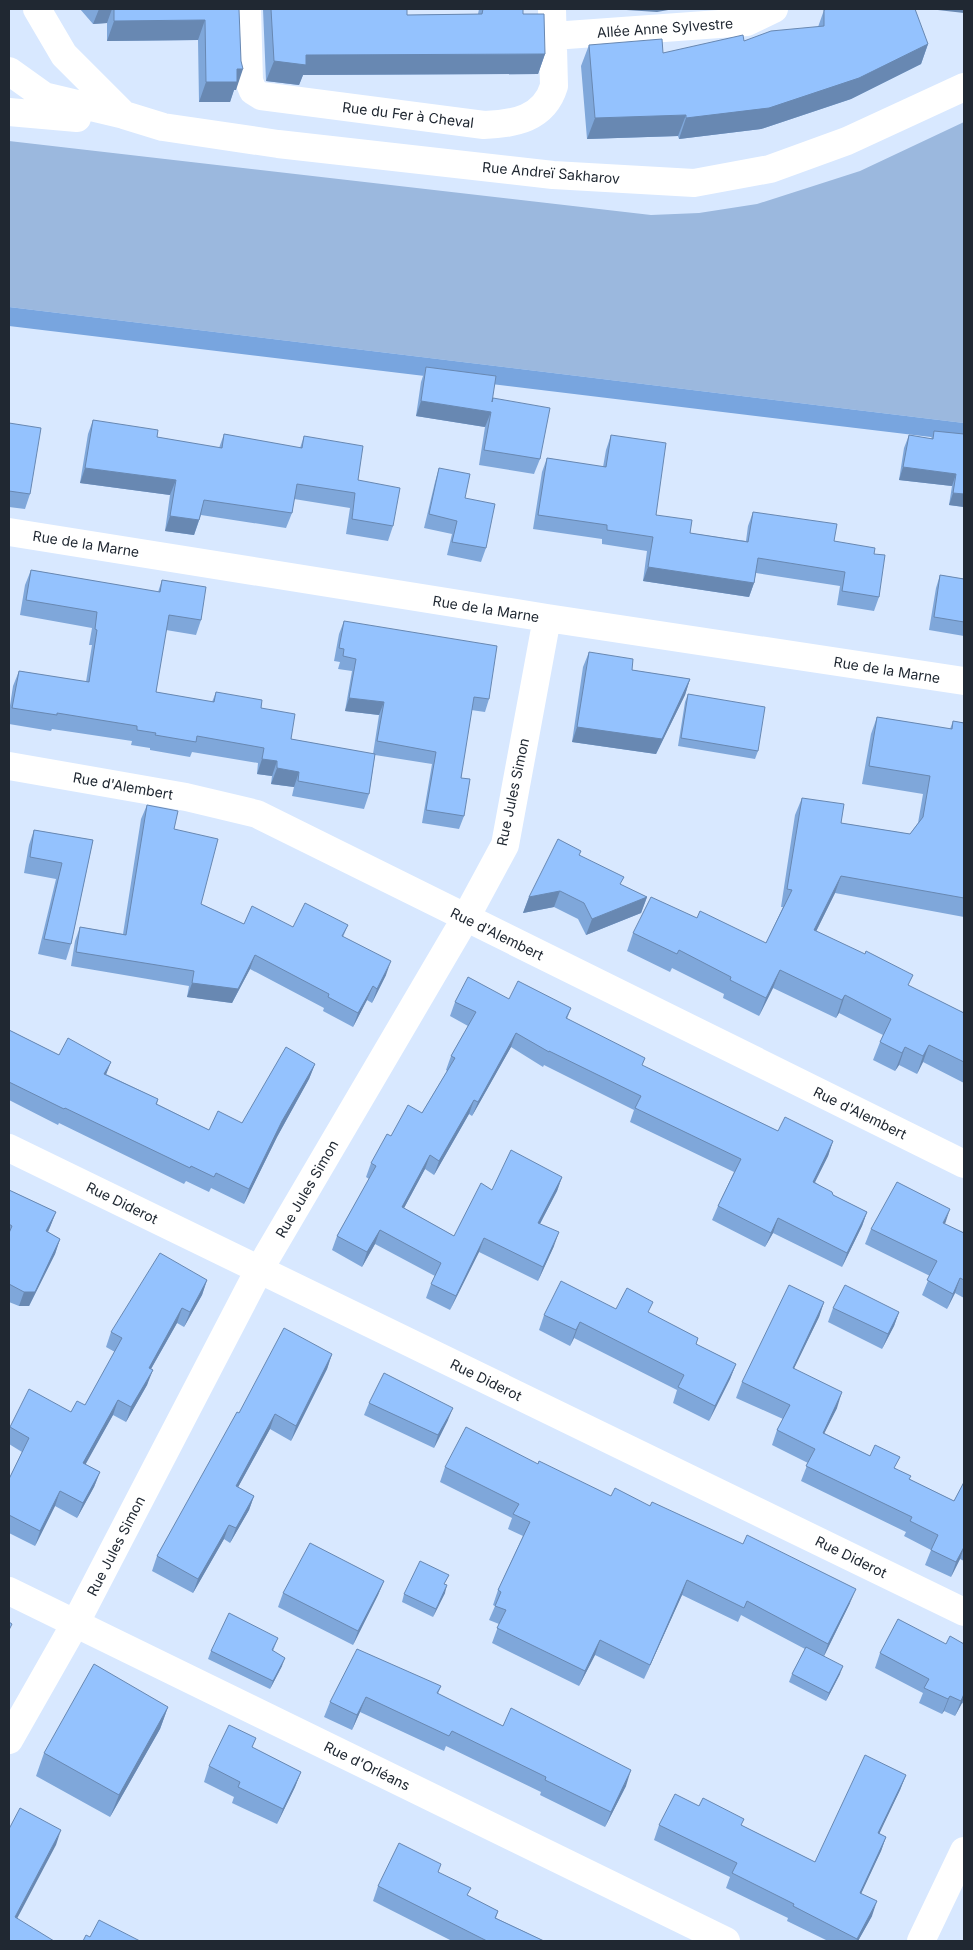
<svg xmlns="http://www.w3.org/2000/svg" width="973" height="1950" font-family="Inter,sans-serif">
<rect width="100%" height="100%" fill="#d8e8ff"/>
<path fill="#9bb8de" d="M 964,122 L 964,423 L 9,307 L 9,141 L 651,215 L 699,213 L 757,204 L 860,171 Z"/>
<path fill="#78a5df" d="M 9,307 L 964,423 L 964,441 L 9,326 Z"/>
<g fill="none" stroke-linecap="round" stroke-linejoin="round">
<path stroke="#fff" stroke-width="28" d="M 37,9 L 64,55 L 124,115
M 247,9 L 249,81 L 253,91 L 261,96 L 484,125 C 514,124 544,119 554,86 L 552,9
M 553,36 L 747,22 L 774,9
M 9,71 L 44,96 L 124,115 L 163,127 L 278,144 L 553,175 L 694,183 L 770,169 L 847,141 L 964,87
M 9,112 L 77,118
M 9,532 L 547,618 L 964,681
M 9,766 L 186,797 L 257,814 L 964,1164
M 9,1148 L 964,1612
M 9,1591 L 726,1941
M 9,1740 L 75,1624 L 259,1270 L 465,919 L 505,845 L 547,618
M 921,1941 L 964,1851"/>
</g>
<path fill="#7fa7da" d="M 80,9 L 239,9 L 236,90 L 234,90 L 230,102 L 199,102 L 198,40 L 107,41 L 107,23 L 93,24 Z
M 263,9 L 407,9 L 407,15 L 478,14 L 479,9 L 523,9 L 523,14 L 545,54 L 538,74 L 303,75 L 299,85 L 266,81 Z
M 824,10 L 928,44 L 921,64 L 851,99 L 761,129 L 679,139 L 678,136 L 587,139 L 581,66 L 589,45 L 663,53 L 744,41 L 818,27 Z
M 426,367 L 493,398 L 540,459 L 534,474 L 479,465 L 485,427 L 416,416 L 421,382 Z
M 93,420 L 157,437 L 219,448 L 224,434 L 300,448 L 304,436 L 358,480 L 393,526 L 388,541 L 346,534 L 350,508 L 294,499 L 292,513 L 286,528 L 201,515 L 194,535 L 165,531 L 170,495 L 80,483 L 88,434 Z
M 9,423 L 30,494 L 25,509 L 9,507 Z
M 934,431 L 964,434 L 964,507 L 949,505 L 952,486 L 899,480 L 904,448 L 909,435 L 931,439 Z
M 611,435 L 656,515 L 690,533 L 746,541 L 748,526 L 753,512 L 834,541 L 874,554 L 879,597 L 874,611 L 837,605 L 840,586 L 756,573 L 754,583 L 749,597 L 643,581 L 647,551 L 602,544 L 602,539 L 533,529 L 542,472 L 547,458 L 603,467 L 606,450 Z
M 439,468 L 486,548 L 481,562 L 447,555 L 452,534 L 424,528 L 435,482 Z
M 31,570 L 158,592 L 162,580 L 201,620 L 196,635 L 166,630 L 156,692 L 212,702 L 216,692 L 261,708 L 291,739 L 373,754 L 379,715 L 345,711 L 352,671 L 338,669 L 340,662 L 334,661 L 339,634 L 344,621 L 489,699 L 485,712 L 471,710 L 461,778 L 464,816 L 459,829 L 422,823 L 432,764 L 375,755 L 369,794 L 364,809 L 292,796 L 294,787 L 271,784 L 272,776 L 257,774 L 258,763 L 192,752 L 190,757 L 150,750 L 150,748 L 131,745 L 132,741 L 52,729 L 51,731 L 9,724 L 9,712 L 13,686 L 19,671 L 86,682 L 92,645 L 89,645 L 92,628 L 20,615 L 25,585 Z
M 940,575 L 964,579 L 964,636 L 929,630 L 936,588 Z
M 589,652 L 632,670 L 690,679 L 685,695 L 656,754 L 572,742 L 583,667 Z
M 688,694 L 758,751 L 755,759 L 678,746 L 685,702 Z
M 877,717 L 950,729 L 953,721 L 964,723 L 964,917 L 835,893 L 816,931 L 909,986 L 964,1013 L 964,1083 L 923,1062 L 917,1074 L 899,1065 L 895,1071 L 873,1060 L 880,1042 L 883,1035 L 839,1013 L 836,1018 L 773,988 L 759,1016 L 723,998 L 724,994 L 672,968 L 670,972 L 627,951 L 633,933 L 697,918 L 766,943 L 783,907 L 781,907 L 795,815 L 802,798 L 841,823 L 910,834 L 918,823 L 923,794 L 862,784 L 871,734 Z
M 147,805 L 174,829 L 201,904 L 244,924 L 293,927 L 348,925 L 343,937 L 386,975 L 372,1003 L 367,1000 L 353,1027 L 323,1011 L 324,1008 L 250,969 L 232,1003 L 187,997 L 189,986 L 71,966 L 75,941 L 80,927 L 123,934 L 141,819 Z
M 34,830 L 93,840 L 71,944 L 66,960 L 38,954 L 56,879 L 24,873 L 29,845 Z
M 579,855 L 621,885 L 647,897 L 641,913 L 586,935 L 578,919 L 554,907 L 523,913 L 529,897 Z
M 509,999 L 571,1008 L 567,1019 L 642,1066 L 778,1131 L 833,1141 L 828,1156 L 815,1182 L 833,1195 L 867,1212 L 862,1226 L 842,1267 L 773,1233 L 765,1247 L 712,1220 L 718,1206 L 734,1172 L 630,1122 L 634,1110 L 544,1065 L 543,1067 L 511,1047 L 472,1116 L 469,1114 L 434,1175 L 425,1169 L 404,1208 L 454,1236 L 492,1190 L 562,1177 L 557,1191 L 540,1224 L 554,1246 L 538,1281 L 479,1252 L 450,1310 L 426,1298 L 431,1284 L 435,1276 L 375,1244 L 362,1267 L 332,1250 L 337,1236 L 369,1179 L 366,1177 L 371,1163 L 391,1136 L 422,1113 L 447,1071 L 446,1070 L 451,1056 L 468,1026 L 450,1016 L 455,1002 Z
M 9,1030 L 59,1055 L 111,1062 L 106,1074 L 158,1099 L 157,1104 L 209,1130 L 242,1123 L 315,1064 L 309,1079 L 277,1137 L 244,1204 L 211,1188 L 209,1192 L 186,1181 L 184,1184 L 59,1123 L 58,1125 L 9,1100 Z
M 9,1190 L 56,1212 L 48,1232 L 60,1239 L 55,1254 L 29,1306 L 19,1306 L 9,1302 Z
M 944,1224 L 964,1233 L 964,1298 L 955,1293 L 947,1309 L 922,1295 L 930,1276 L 865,1244 L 871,1229 Z
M 207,1280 L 202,1295 L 184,1327 L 177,1323 L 151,1369 L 147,1385 L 126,1422 L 113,1415 L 85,1464 L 100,1472 L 94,1487 L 77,1518 L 55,1506 L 35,1546 L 9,1533 L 9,1479 L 22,1452 L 9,1444 L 9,1430 L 10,1427 L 71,1412 L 85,1405 L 115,1352 L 106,1347 L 111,1332 Z
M 824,1302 L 819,1317 L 794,1368 L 837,1408 L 824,1433 L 895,1468 L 909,1479 L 954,1501 L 964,1482 L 964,1561 L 960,1559 L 951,1577 L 925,1565 L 931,1550 L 904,1536 L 906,1532 L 801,1481 L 808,1463 L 772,1445 L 777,1430 L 783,1419 L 736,1398 L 742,1382 Z
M 833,1308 L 899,1312 L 894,1326 L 882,1349 L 828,1322 Z
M 616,1309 L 649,1313 L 698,1338 L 696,1344 L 736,1364 L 730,1379 L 709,1421 L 673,1403 L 677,1390 L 574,1338 L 570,1346 L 539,1330 L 544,1315 Z
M 332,1354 L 327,1369 L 291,1441 L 270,1429 L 238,1487 L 254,1496 L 249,1510 L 230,1543 L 224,1539 L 193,1593 L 152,1571 L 157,1556 L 239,1413 Z
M 369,1403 L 448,1420 L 434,1448 L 364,1415 Z
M 538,1464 L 611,1496 L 650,1506 L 850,1603 L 824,1656 L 840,1674 L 826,1701 L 789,1682 L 792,1674 L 805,1649 L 741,1615 L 738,1622 L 682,1595 L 644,1679 L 595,1655 L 579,1686 L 492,1643 L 499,1624 L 489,1620 L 495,1606 L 493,1605 L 498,1590 L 523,1536 L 508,1529 L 512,1518 L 440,1482 L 445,1467 Z
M 384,1581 L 378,1595 L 353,1645 L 278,1607 L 283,1593 Z
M 445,1593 L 433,1617 L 402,1602 L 404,1594 Z
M 278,1638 L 273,1651 L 282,1666 L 270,1689 L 208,1659 L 211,1651 Z
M 946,1644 L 964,1644 L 964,1704 L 962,1703 L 955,1716 L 944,1711 L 942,1714 L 919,1703 L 923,1693 L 875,1668 L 880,1653 Z
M 441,1686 L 438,1694 L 626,1786 L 605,1827 L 540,1795 L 541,1792 L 446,1746 L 444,1751 L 360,1712 L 352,1730 L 324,1717 L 330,1702 Z
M 168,1707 L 160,1729 L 110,1817 L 36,1776 L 44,1753 Z
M 253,1748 L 301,1772 L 295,1787 L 277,1824 L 232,1803 L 234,1797 L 204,1782 L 209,1766 Z
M 906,1775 L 900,1790 L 879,1833 L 886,1837 L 881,1851 L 861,1893 L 872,1916 L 858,1941 L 828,1941 L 787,1921 L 788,1918 L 726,1888 L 730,1877 L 654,1840 L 659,1825 L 741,1825 L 815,1862 Z
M 438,1872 L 468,1896 L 498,1911 L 496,1918 L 544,1941 L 452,1941 L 373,1901 L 378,1886 Z"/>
<path fill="#6888b2" d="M 99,9 L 112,9 L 107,23 L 93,24 Z
M 611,9 L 674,9 L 657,12 Z
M 929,9 L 964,9 L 964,13 Z
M 205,20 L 198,40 L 107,41 L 114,21 Z
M 928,44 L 921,64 L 851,99 L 761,129 L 679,139 L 686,118 Z
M 545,54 L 538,74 L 303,75 L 299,85 L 266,81 L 274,61 L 306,55 Z
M 237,69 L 243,69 L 236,90 L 234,90 L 230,102 L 199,102 L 206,82 Z
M 686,115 L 678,136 L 587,139 L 595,118 Z
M 421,401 L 491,412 L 485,427 L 416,416 Z
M 903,467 L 956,474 L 952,486 L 899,480 Z
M 85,468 L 176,480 L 170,495 L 80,483 Z
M 953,493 L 964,494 L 964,507 L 949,505 Z
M 170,516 L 199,520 L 194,535 L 165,531 Z
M 648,567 L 754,583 L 749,597 L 643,581 Z
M 690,679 L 685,695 L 656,754 L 572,742 L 577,727 Z
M 349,698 L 384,702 L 379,715 L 345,711 Z
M 262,759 L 277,761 L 272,776 L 257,774 Z
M 277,768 L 299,772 L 294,787 L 271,784 Z
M 841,876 L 835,893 L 808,948 L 814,930 Z
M 560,891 L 554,907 L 523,913 L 529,897 Z
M 647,897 L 641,913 L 586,935 L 592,919 Z
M 255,955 L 250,969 L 232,1003 L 187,997 L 192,983 Z
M 391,961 L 386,975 L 372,1003 L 377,989 Z
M 780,970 L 773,988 L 759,1016 L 766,998 Z
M 373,986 L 367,1000 L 353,1027 L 358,1013 Z
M 845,995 L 839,1013 L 836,1018 L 842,1000 Z
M 516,1033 L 511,1047 L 472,1116 L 478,1102 Z
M 929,1045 L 923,1062 L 917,1074 L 923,1056 Z
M 905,1047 L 899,1065 L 895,1071 L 902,1053 Z
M 111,1062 L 105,1077 L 104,1074 Z
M 315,1064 L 309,1079 L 277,1137 L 244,1204 L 249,1189 L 282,1121 Z
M 474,1100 L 469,1114 L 434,1175 L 439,1161 Z
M 833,1141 L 828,1156 L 808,1196 L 813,1182 Z
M 430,1155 L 425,1169 L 397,1221 L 402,1207 Z
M 562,1177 L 557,1191 L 533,1237 L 538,1223 Z
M 950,1209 L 945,1224 L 943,1223 Z
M 56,1212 L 50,1227 L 41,1246 L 46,1231 Z
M 867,1212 L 862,1226 L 842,1267 L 847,1253 Z
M 778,1218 L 773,1233 L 765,1247 L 771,1233 Z
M 380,1230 L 375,1244 L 362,1267 L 367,1252 Z
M 559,1232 L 554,1246 L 538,1281 L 543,1267 Z
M 484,1238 L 479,1252 L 450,1310 L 456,1296 Z
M 60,1239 L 55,1254 L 29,1306 L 19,1306 L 24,1292 Z
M 960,1278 L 955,1293 L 947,1309 L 953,1294 Z
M 207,1280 L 202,1295 L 184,1327 L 190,1312 Z
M 824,1302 L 819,1317 L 787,1383 L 793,1368 Z
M 182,1308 L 177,1323 L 143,1383 L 149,1368 Z
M 899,1312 L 894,1326 L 882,1349 L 888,1334 Z
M 580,1322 L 574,1338 L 570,1346 L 576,1330 Z
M 332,1354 L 327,1369 L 291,1441 L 296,1426 Z
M 736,1364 L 730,1379 L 709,1421 L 715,1406 Z
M 153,1370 L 147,1385 L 126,1422 L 131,1407 Z
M 842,1392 L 837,1408 L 817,1448 L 823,1433 Z
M 118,1400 L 113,1415 L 78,1478 L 83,1463 Z
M 453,1408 L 448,1420 L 434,1448 L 438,1435 Z
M 275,1414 L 270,1429 L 231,1500 L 236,1486 Z
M 100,1472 L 94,1487 L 77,1518 L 83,1503 Z
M 60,1491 L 55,1506 L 35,1546 L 40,1531 Z
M 254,1496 L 249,1510 L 230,1543 L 236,1528 Z
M 229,1525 L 224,1539 L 193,1593 L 198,1579 Z
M 964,1547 L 960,1559 L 951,1577 L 956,1562 Z
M 687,1580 L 682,1595 L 644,1679 L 650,1665 Z
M 384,1581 L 378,1595 L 353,1645 L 358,1631 Z
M 447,1585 L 445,1593 L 433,1617 L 436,1609 Z
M 856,1589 L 850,1603 L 823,1658 L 828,1644 Z
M 600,1640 L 595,1655 L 579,1686 L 585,1671 Z
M 285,1658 L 282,1666 L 270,1689 L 273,1681 Z
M 843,1666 L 840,1674 L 826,1701 L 829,1693 Z
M 964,1694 L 964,1697 L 962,1703 L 955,1716 L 961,1701 Z
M 950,1696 L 944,1711 L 942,1714 L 948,1699 Z
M 366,1697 L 360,1712 L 352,1730 L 357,1715 Z
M 168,1707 L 160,1729 L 110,1817 L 119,1795 Z
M 631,1770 L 626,1786 L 605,1827 L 611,1812 Z
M 301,1772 L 295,1787 L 277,1824 L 283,1809 Z
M 906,1775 L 900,1790 L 873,1847 L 878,1833 Z
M 61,1830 L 56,1845 L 10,1932 L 15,1917 Z
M 886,1837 L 881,1851 L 855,1907 L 860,1893 Z
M 877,1901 L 872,1916 L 858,1941 L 856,1941 Z"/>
<path fill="#94c2fe" stroke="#6888b2" d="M 114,9 L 239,9 L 241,61 L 243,69 L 237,69 L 237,82 L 206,82 L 205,20 L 114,21 Z
M 271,9 L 407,9 L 407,15 L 482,14 L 483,9 L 523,9 L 523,14 L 544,14 L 545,54 L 306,55 L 306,65 L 274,61 Z
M 827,9 L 915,9 L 928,44 L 859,78 L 769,108 L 686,118 L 686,115 L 595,118 L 589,45 L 662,39 L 663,53 L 743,35 L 744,41 L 771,31 L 824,26 L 824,10 Z
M 426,367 L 496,376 L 492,402 L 493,398 L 550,408 L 540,459 L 484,450 L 491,412 L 421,401 Z
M 93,420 L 158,430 L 157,437 L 222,448 L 224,434 L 302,448 L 304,436 L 363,446 L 358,480 L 400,488 L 393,526 L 352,519 L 355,493 L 297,484 L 292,513 L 204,500 L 199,520 L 170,516 L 176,480 L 85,468 Z
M 9,423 L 41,428 L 30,494 L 9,491 Z
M 934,431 L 964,434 L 964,494 L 953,493 L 956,474 L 903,467 L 909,435 L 933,439 Z
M 611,435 L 666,443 L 656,515 L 692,520 L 690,533 L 748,542 L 753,512 L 837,524 L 834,541 L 875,548 L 874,554 L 885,555 L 879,597 L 842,591 L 845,572 L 758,558 L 754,583 L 648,567 L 653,537 L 607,530 L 607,525 L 538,515 L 547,458 L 606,467 Z
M 439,468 L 470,474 L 465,498 L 495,504 L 486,548 L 452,542 L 457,521 L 429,514 Z
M 31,570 L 160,592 L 162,580 L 206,587 L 201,620 L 169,615 L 156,692 L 214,702 L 216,692 L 262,700 L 261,708 L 295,714 L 291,739 L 375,754 L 369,794 L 298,781 L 299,772 L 277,768 L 277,761 L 262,759 L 264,748 L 197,736 L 196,742 L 155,735 L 156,733 L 137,730 L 137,726 L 57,713 L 57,715 L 12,708 L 19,671 L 89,682 L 97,630 L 95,629 L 97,612 L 26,600 Z
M 940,575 L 964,579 L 964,622 L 934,617 Z
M 344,621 L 497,646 L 489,699 L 474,697 L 461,778 L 470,779 L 464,816 L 426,810 L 436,752 L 377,741 L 384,702 L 349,698 L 356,659 L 343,656 L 344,649 L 339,648 Z
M 589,652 L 633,659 L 632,670 L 690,679 L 662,739 L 577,727 Z
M 688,694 L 765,707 L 758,751 L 681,738 Z
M 877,717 L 952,729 L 953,721 L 964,723 L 964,898 L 841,876 L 814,930 L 865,954 L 866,951 L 913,975 L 908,985 L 964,1013 L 964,1062 L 929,1045 L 923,1056 L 905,1047 L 902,1053 L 880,1042 L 891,1019 L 845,995 L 842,1000 L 780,970 L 766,998 L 730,980 L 731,977 L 679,950 L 677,954 L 633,933 L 651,897 L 697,918 L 700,911 L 766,943 L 792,890 L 787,889 L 802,798 L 844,804 L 841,823 L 910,834 L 923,817 L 930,776 L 869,766 Z
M 147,805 L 178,811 L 174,829 L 218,839 L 201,904 L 244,924 L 252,906 L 293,927 L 305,903 L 348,925 L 342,936 L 391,961 L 377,989 L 373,986 L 358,1013 L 328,997 L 329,994 L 255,955 L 238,989 L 192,983 L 194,971 L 76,952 L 80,927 L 126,935 Z
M 34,830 L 93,840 L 71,944 L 44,939 L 62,863 L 30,857 Z
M 558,839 L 581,851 L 579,855 L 624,877 L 620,884 L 647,897 L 592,919 L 584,903 L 560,891 L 529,897 Z
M 468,977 L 509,999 L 518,981 L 571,1008 L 566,1018 L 645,1058 L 642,1065 L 778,1131 L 785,1117 L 833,1141 L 813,1182 L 832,1192 L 833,1195 L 867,1212 L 847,1253 L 778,1218 L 771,1233 L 718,1206 L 741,1159 L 635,1108 L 641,1096 L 549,1051 L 549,1052 L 516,1033 L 478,1102 L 474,1100 L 439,1161 L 430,1155 L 402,1207 L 454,1236 L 481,1183 L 492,1190 L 511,1150 L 562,1177 L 538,1223 L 559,1232 L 543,1267 L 484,1238 L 456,1296 L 431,1284 L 441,1263 L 380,1230 L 367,1252 L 337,1236 L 376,1166 L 371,1163 L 387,1134 L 391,1136 L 408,1105 L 422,1113 L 455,1058 L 451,1056 L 476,1012 L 455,1002 Z
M 9,1030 L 59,1055 L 68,1038 L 111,1062 L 104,1074 L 158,1099 L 156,1104 L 209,1130 L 218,1111 L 242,1123 L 286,1047 L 315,1064 L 282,1121 L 249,1189 L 216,1173 L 214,1177 L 191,1166 L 190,1168 L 65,1108 L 64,1109 L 9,1082 Z
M 897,1182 L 950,1209 L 943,1223 L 964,1233 L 964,1280 L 960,1278 L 953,1294 L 927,1280 L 937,1261 L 871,1229 Z
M 9,1190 L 56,1212 L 46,1231 L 60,1239 L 35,1292 L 24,1292 L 9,1284 L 9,1233 L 12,1226 L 9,1224 Z
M 160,1253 L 207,1280 L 190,1312 L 182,1308 L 149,1368 L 153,1370 L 131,1407 L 118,1400 L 83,1463 L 100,1472 L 83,1503 L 60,1491 L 40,1531 L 9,1515 L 9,1479 L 29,1438 L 10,1427 L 29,1389 L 71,1412 L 77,1401 L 85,1405 L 122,1338 L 111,1332 Z
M 561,1281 L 616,1309 L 627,1288 L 653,1302 L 648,1312 L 698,1338 L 696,1344 L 736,1364 L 715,1406 L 678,1387 L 684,1375 L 580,1322 L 576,1330 L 544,1315 Z
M 789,1285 L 824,1302 L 793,1368 L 842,1392 L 823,1433 L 870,1456 L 875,1445 L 900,1457 L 894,1468 L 911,1476 L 909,1479 L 954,1501 L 964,1482 L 964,1547 L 956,1562 L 931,1550 L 938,1535 L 910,1521 L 912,1517 L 806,1466 L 815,1449 L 777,1430 L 790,1405 L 742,1382 Z
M 845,1285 L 899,1312 L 888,1334 L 833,1308 Z
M 284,1328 L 332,1354 L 296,1426 L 275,1414 L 236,1486 L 254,1496 L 236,1528 L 229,1525 L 198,1579 L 157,1556 L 237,1412 L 239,1413 Z
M 384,1373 L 453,1408 L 438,1435 L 369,1403 Z
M 466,1427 L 538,1464 L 539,1461 L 611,1496 L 615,1488 L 650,1506 L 652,1502 L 743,1544 L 747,1535 L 856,1589 L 828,1644 L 747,1601 L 744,1608 L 687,1580 L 650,1665 L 600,1640 L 585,1671 L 497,1628 L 506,1610 L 495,1606 L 501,1592 L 498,1590 L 530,1522 L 513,1514 L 519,1504 L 445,1467 Z
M 310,1543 L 384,1581 L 358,1631 L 283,1593 Z
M 420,1561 L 449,1575 L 444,1584 L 447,1585 L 436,1609 L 404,1594 Z
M 229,1613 L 278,1638 L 272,1650 L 285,1658 L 273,1681 L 211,1651 Z
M 898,1619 L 946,1644 L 950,1636 L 964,1644 L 964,1694 L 961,1701 L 950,1696 L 948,1699 L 924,1688 L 929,1679 L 880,1653 Z
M 9,1622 L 12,1624 L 9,1630 Z
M 806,1647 L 843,1666 L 829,1693 L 792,1674 Z
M 357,1649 L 441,1686 L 437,1693 L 503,1726 L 511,1708 L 631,1770 L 611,1812 L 545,1780 L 546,1777 L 452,1731 L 449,1736 L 366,1697 L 357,1715 L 330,1702 Z
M 94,1664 L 168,1707 L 119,1795 L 44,1753 Z
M 229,1725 L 256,1738 L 252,1747 L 301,1772 L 283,1809 L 238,1787 L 240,1782 L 209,1766 Z
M 865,1755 L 906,1775 L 878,1833 L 886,1837 L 860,1893 L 877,1901 L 857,1939 L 793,1906 L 794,1904 L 732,1873 L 737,1863 L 659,1825 L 675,1794 L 699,1806 L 703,1798 L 744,1819 L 741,1825 L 815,1862 Z
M 20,1808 L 61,1830 L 15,1917 L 54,1941 L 9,1941 L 9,1829 Z
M 399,1843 L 441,1864 L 438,1872 L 471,1888 L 467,1895 L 498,1911 L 495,1918 L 544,1941 L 487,1941 L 378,1886 Z
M 99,1920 L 140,1941 L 83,1941 L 86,1935 L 90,1937 Z"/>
<g text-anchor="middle" stroke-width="5" stroke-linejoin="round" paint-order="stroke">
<g font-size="14" fill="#202832" stroke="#fff">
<text transform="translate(665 28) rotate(-4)" y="5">Allée Anne Sylvestre</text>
<text transform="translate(408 115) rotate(7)" y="5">Rue du Fer à Cheval</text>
<text transform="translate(551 173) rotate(5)" y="5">Rue Andreï Sakharov</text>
<text transform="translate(86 544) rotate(9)" y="5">Rue de la Marne</text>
<text transform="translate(486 609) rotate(9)" y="5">Rue de la Marne</text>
<text transform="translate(887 670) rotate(9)" y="5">Rue de la Marne</text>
<text transform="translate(123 786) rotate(10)" y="5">Rue d'Alembert</text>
<text transform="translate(513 792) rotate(-78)" y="5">Rue Jules Simon</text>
<text transform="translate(497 934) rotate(26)" y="5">Rue d'Alembert</text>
<text transform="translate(860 1113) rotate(26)" y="5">Rue d'Alembert</text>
<text transform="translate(307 1189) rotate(-60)" y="5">Rue Jules Simon</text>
<text transform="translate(122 1203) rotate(26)" y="5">Rue Diderot</text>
<text transform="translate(486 1380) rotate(26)" y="5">Rue Diderot</text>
<text transform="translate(116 1546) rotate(-63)" y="5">Rue Jules Simon</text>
<text transform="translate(851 1557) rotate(26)" y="5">Rue Diderot</text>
<text transform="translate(367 1766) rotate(26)" y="5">Rue d'Orléans</text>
</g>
</g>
<rect width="973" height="1950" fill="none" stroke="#202832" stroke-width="20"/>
</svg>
